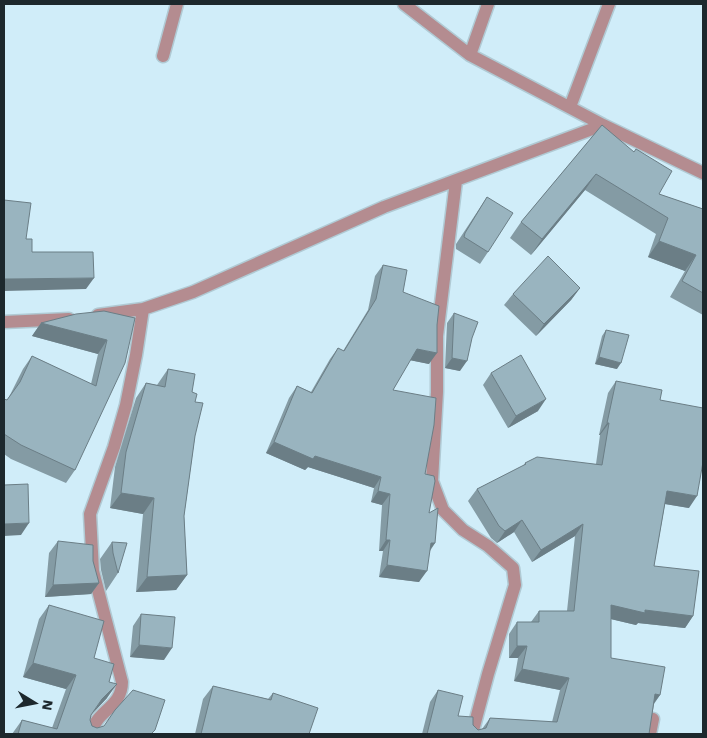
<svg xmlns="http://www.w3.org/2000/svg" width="707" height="738" font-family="'Work Sans',sans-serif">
<rect width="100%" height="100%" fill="#d0edf9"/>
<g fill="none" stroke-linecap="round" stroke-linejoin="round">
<defs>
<path id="street" d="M 404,4 L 470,55 L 603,125 L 703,173
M 470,55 L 488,4
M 163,56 L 177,4
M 570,107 L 609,4
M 456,181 L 437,336 L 437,392 L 432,481 L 443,510 L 463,530 L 488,546 L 513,568 L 515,585 L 488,674 L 472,734
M 98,315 L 143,309 L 193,292 L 384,207 L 603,125
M 4,322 L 69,319
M 88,734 C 92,729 95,723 99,718 C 110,706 122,700 122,682 L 93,571 L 90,514 L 114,447 L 126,405 L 136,355 L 143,309
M 650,734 L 653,719"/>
</defs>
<use href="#street" stroke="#b0cad4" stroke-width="15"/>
<use href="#street" stroke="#b48c90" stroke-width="12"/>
</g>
<path fill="#849ba4" d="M 602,125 L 659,194 L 703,209 L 703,315 L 670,297 L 685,271 L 648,257 L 656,234 L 585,190 L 531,255 L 510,238 L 521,222 Z
M 487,197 L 488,252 L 480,264 L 456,249 L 456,244 Z
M 383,265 L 403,292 L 429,364 L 410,360 L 393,390 L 425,474 L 429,513 L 435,543 L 430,551 L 419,582 L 379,577 L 383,551 L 379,551 L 382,505 L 371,502 L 374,488 L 308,467 L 305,470 L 266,453 L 289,398 L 297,386 L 311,392 L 330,359 L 338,348 L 343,351 L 368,310 L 375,276 Z
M 580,288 L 571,300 L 536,336 L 504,305 L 513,294 Z
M 454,313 L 460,371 L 445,368 L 447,323 Z
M 135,318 L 75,470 L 66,483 L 11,459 L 4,454 L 4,399 L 7,400 L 10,395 L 23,369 L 32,356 L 91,384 L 98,354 L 32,336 L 41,323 Z
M 606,330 L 617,369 L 595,364 L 602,336 Z
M 168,369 L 192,392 L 195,402 L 195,436 L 184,516 L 187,575 L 176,590 L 136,592 L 143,514 L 110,508 L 115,467 L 136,398 L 146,383 L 157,385 Z
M 491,373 L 538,411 L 508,428 L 483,385 Z
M 616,381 L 660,400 L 689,508 L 665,504 L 654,566 L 693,616 L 685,628 L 638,623 L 636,625 L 611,619 L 611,658 L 660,695 L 654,704 L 649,734 L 422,734 L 430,702 L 438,690 L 458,716 L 473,725 L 478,730 L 482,729 L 490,718 L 552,722 L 560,690 L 514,681 L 518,658 L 509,658 L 509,634 L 517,622 L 531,622 L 539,611 L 567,611 L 575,536 L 532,562 L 514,532 L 497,543 L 491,538 L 468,501 L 477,489 L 523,466 L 525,463 L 596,464 L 600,435 L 599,435 L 608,393 Z
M 58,541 L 93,561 L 99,583 L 91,594 L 45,597 L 49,553 Z
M 112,542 L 118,573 L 106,591 L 101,570 L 100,559 Z
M 49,605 L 94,658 L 109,682 L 107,698 L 91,715 L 90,720 L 92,726 L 97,728 L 151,734 L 12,734 L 22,720 L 52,728 L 66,689 L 23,677 L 39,619 Z
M 141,614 L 164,660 L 130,657 L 133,626 Z
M 213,686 L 268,699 L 273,693 L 309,734 L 195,734 L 203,699 Z"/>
<path fill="#6b7e86" d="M 596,174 L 585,190 L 531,255 L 542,239 Z
M 659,241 L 696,255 L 685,271 L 648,257 Z
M 94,278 L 86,289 L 4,291 L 4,279 Z
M 580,288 L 571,300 L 536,336 L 544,324 Z
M 41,323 L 107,340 L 98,354 L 32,336 Z
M 417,349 L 437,353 L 429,364 L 409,360 Z
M 599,357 L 621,363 L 617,369 L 595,364 Z
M 452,358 L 467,361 L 460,371 L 445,368 Z
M 546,399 L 538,411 L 508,428 L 516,416 Z
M 607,423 L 609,423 L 600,435 L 599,435 Z
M 274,442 L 315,456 L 381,477 L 374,488 L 308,467 L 305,470 L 266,453 Z
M 378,491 L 390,494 L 382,505 L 371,502 Z
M 667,491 L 697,496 L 689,508 L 659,503 Z
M 121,493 L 154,498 L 143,514 L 110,508 Z
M 522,520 L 514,532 L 497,543 L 505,531 Z
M 29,523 L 21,535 L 4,536 L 4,524 Z
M 583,524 L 575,536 L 532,562 L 541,550 Z
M 386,540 L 390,540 L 383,551 L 379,551 Z
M 431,543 L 435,543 L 427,554 Z
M 387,565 L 427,571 L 419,582 L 379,577 Z
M 187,575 L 176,590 L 136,592 L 147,577 Z
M 99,583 L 91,594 L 45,597 L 53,585 Z
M 611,605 L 645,610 L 693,616 L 685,628 L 638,623 L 636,625 L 602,617 Z
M 139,645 L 172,648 L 164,660 L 130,657 Z
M 517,646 L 527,646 L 518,658 L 509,658 Z
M 33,663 L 76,675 L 66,689 L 23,677 Z
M 522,669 L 569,678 L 560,690 L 514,681 Z
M 117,684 L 107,698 L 93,713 L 102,699 Z
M 655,694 L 660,695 L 651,707 Z"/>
<path fill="#99b4bf" stroke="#6b7e86" d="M 602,125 L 634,152 L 636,149 L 672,171 L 659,194 L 703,209 L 703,293 L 682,281 L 696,255 L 659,241 L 668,218 L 596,174 L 542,239 L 521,222 Z
M 487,197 L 513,213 L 488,252 L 464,237 L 465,233 Z
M 4,200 L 31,203 L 26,239 L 32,239 L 32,252 L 93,252 L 94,278 L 4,279 Z
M 548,256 L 580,288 L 544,324 L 513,294 Z
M 383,265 L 407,270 L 403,292 L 439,306 L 437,325 L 437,353 L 417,349 L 393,390 L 436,398 L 434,425 L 425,474 L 434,476 L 435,481 L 429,513 L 438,508 L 435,543 L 431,543 L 427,571 L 387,565 L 390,540 L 386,540 L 390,494 L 378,491 L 381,477 L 315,456 L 313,459 L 274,442 L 297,386 L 312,393 L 338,348 L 344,351 L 376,299 Z
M 104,311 L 135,318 L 125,363 L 75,470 L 21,445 L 4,434 L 4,399 L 7,400 L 20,382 L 32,356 L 96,386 L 107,340 L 41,323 L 76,314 Z
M 454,313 L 478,322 L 472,338 L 467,361 L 452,358 Z
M 606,330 L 629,335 L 621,363 L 599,357 Z
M 521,355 L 546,399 L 516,416 L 491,373 Z
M 168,369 L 195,374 L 192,392 L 197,394 L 195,402 L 203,403 L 195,436 L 184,516 L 187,575 L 147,577 L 154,498 L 121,493 L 126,452 L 146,383 L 165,387 Z
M 616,381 L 662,390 L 660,400 L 703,408 L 703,462 L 697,496 L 667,491 L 654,566 L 699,571 L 693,616 L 645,610 L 645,613 L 611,605 L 611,658 L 665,667 L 660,695 L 655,694 L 649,734 L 427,734 L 438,690 L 463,696 L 458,716 L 473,717 L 473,725 L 478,730 L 486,728 L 490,718 L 557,722 L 569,678 L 522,669 L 527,646 L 517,646 L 517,622 L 539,622 L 539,611 L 574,611 L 583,524 L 541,550 L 522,520 L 505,531 L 499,526 L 477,489 L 526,464 L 525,463 L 537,457 L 602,465 L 609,423 L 607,423 Z
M 28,484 L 29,523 L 4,524 L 4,485 Z
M 58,541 L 93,545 L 93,561 L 99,583 L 53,585 Z
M 112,542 L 127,543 L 118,573 L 113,553 Z
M 49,605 L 104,621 L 94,658 L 114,664 L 109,682 L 117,684 L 102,699 L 91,715 L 90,720 L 92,726 L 97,728 L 104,726 L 115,710 L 133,690 L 165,700 L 155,730 L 151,734 L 18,734 L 22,720 L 57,729 L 76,675 L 33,663 Z
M 141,614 L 175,617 L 172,648 L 139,645 Z
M 213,686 L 271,700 L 273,693 L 318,708 L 309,734 L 201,734 Z"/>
<rect width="707" height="738" fill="none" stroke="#1d282d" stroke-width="10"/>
<g transform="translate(35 703) rotate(100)" stroke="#d0edf9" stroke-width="4" paint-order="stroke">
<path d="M0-4L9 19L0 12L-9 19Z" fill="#1d282d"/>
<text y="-8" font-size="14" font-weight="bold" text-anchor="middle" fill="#1d282d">N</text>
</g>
</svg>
